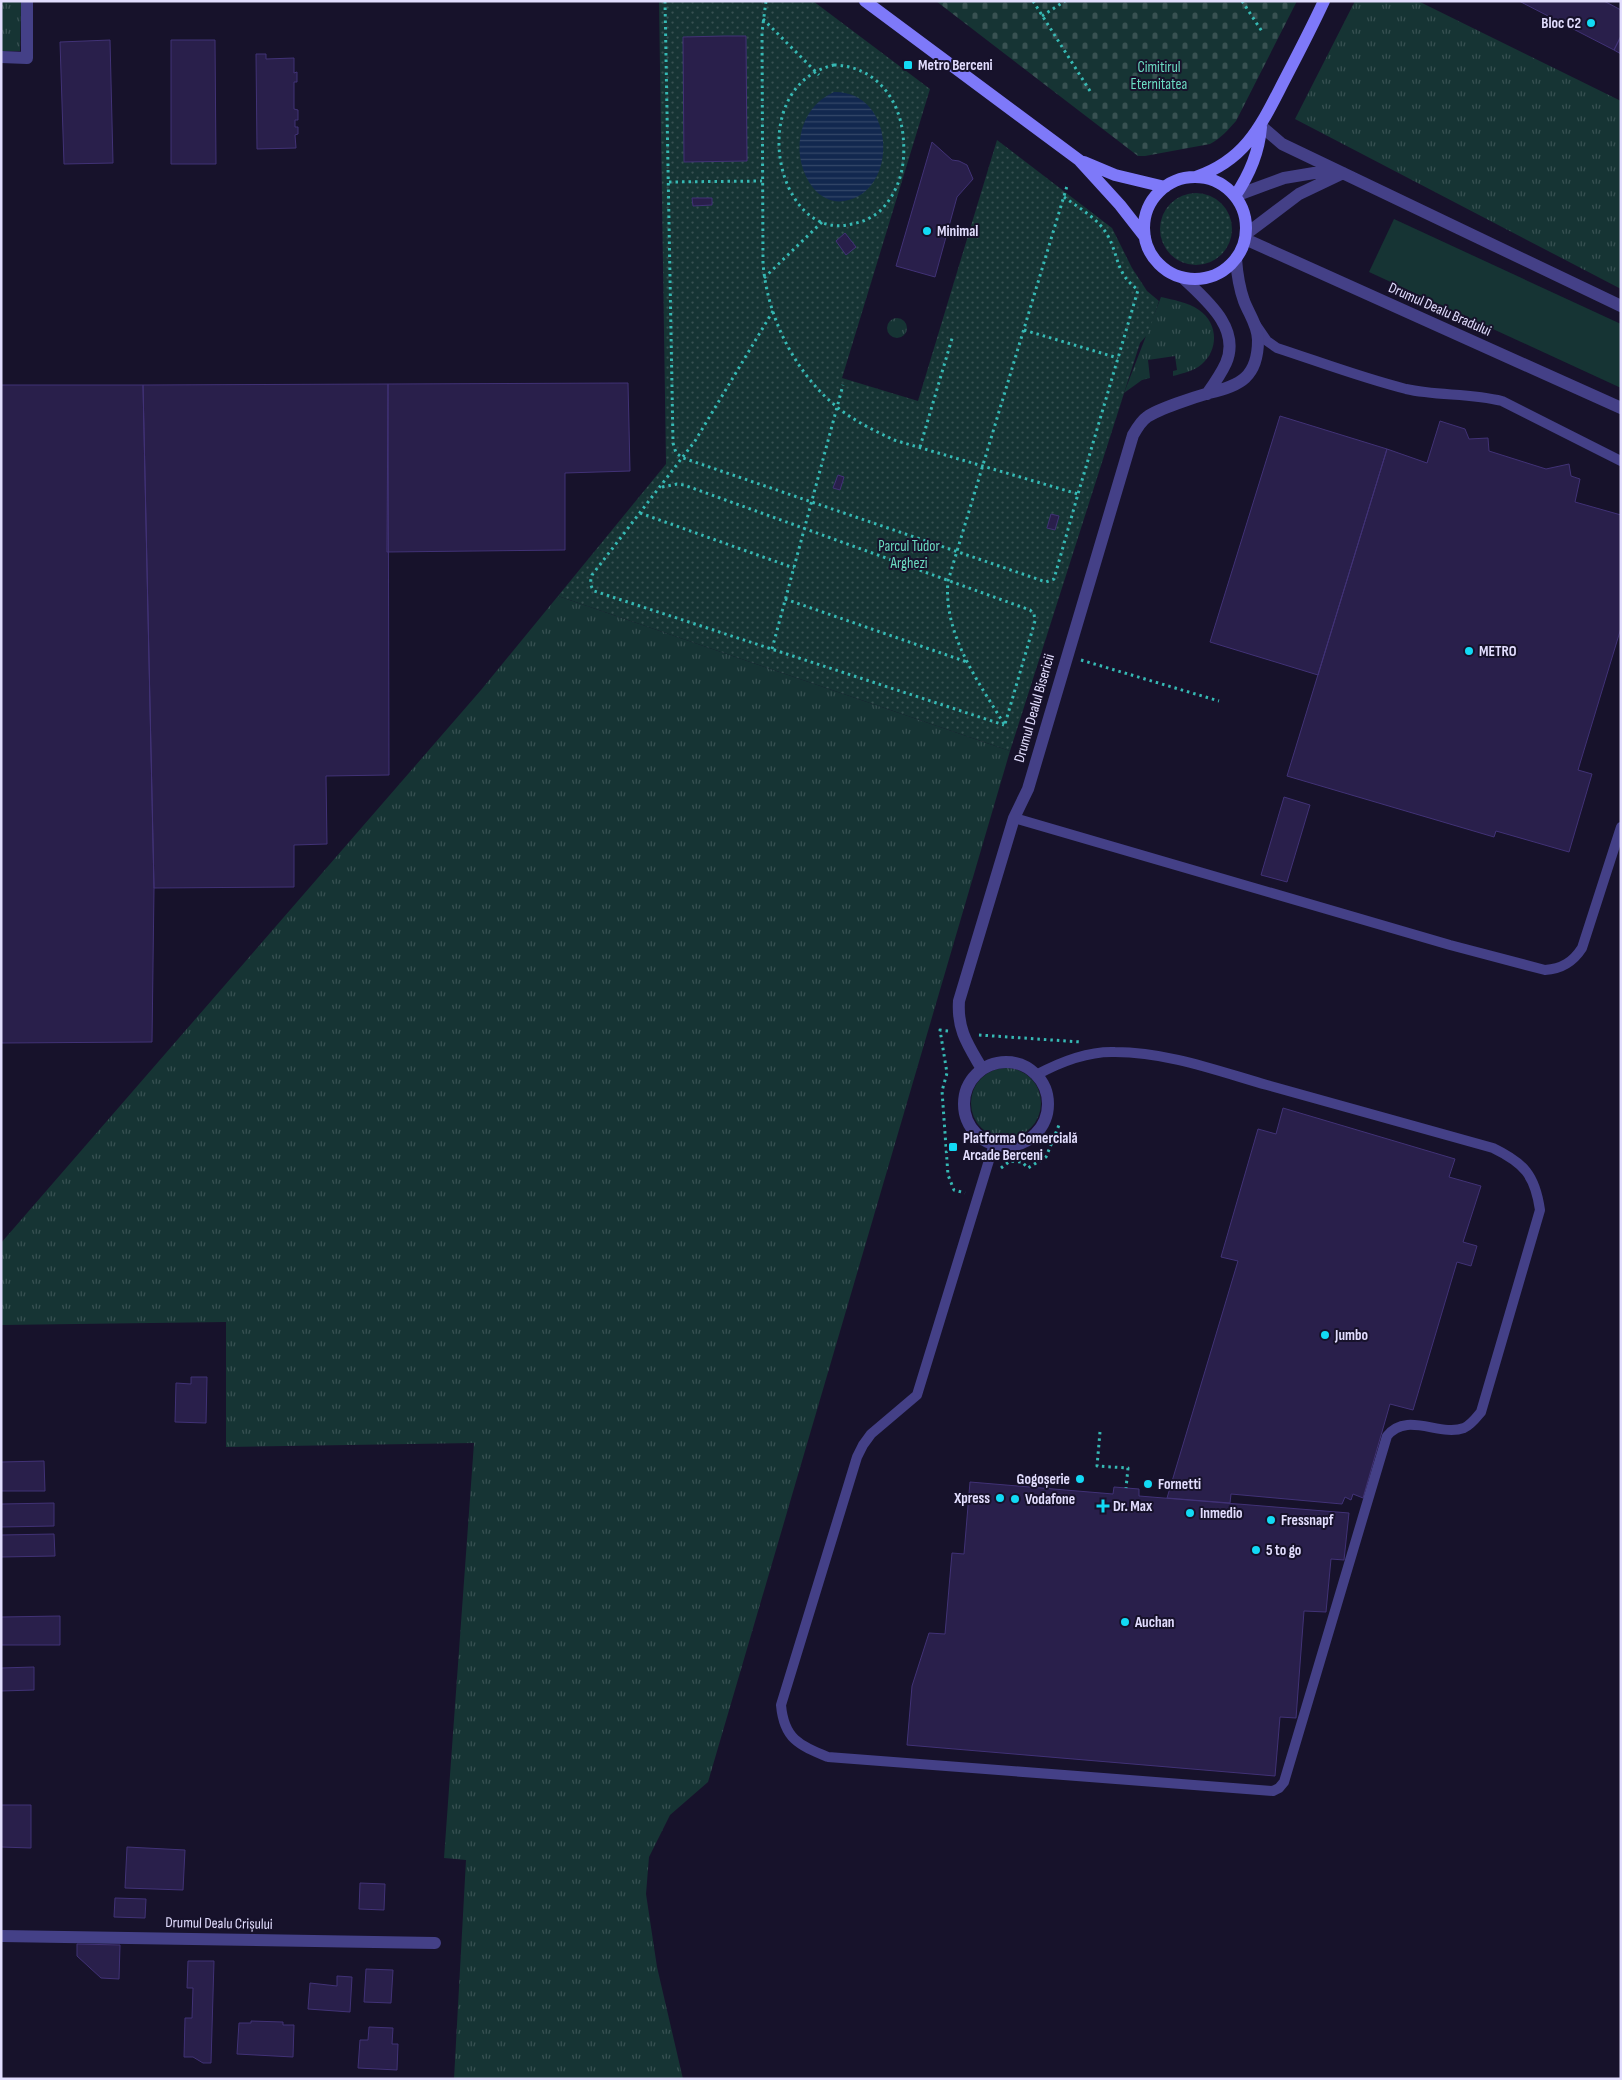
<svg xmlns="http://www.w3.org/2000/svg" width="1622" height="2080" font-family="'Sofia Sans Condensed',sans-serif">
<defs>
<pattern id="grass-tufts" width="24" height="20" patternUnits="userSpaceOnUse" patternTransform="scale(1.25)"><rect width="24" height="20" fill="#163434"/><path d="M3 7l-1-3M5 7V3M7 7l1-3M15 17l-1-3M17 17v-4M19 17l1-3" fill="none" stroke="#385152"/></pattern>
<pattern id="cemetery-stones" width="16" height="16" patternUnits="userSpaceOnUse" patternTransform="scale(1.25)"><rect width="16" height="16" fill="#163434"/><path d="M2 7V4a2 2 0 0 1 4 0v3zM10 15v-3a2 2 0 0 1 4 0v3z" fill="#385152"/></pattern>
<pattern id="park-dots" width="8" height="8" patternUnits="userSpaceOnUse" patternTransform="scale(1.25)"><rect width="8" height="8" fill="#163434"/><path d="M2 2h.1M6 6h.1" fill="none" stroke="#385152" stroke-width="1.8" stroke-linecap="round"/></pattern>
<pattern id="water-rules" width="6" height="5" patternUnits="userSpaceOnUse" patternTransform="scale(1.25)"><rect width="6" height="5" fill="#12284f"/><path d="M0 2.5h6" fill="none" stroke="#344769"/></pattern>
</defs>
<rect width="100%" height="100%" fill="#17122b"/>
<path fill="url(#grass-tufts)" d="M 1,1 L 21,1 L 20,51 L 1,51 Z
M 1355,1 L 1418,1 L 1621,101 L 1621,289 L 1295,119 Z
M 1161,297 C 1173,300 1188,302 1199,310 C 1218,323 1219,349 1202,364 C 1194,371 1184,373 1173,376 L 1173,371 L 1177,370 L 1175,356 L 1148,360 L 1150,378 L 1142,380 L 1124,393 Z
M887 328a10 10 0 1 1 20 0a10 10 0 1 1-20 0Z
M 558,596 L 1010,751 L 708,1782 L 670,1815 L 649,1857 L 646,1894 L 657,1967 L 683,2079 L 454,2079 L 466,1860 L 444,1858 L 474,1443 L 226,1447 L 226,1322 L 1,1325 L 1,1243 L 481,690 Z
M971 1103a35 35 0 1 1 70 0a35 35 0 1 1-70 0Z"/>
<path fill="url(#cemetery-stones)" d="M 936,1 L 1297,1 L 1236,121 C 1228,130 1221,138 1210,144 L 1145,156 L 1138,156 Z"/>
<path fill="url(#park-dots)" d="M 659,1 L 813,1 L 930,89 L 842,378 L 918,401 L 997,140 L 1112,228 L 1132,268 L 1147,291 L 1159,301 L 1148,334 L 1140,343 L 1010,751 L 558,596 L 666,464 Z
M1160 229a36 36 0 1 1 72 0a36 36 0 1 1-72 0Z"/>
<path fill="#163434" d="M 1394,219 L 1621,324 L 1621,388 L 1369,272 Z"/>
<path fill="url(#water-rules)" d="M 834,92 C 897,91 899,193 844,201 C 833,203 822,198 814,189 C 789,158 797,108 834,92 Z"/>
<path fill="#291f4b" stroke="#413276" d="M 1519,1 L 1604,1 L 1621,10 L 1621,36 L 1614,50 Z
M 724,36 L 746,36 L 747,161 L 684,162 L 683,37 Z
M 1621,36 L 1621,54 L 1614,50 Z
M 110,40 L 113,163 L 64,164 L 60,42 Z
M 171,40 L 215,40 L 216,164 L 171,164 Z
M 256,54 L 266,54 L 266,59 L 294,58 L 294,73 L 297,72 L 297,82 L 294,82 L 294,109 L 298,110 L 298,120 L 295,120 L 295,127 L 298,127 L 298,134 L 295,135 L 296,148 L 257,149 Z
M 932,142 L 952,160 L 959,161 L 967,165 L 973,179 L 957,197 L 935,277 L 896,266 Z
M 692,198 L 712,198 L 712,205 L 693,206 Z
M 845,233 L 856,247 L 846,255 L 836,241 Z
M 628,383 L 630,471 L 565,473 L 565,550 L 387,552 L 388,384 Z
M 388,384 L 389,775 L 326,776 L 327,844 L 294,845 L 294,887 L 154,888 L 143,385 Z
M 1,385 L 143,385 L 154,888 L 152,1042 L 1,1043 Z
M 1280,416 L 1387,449 L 1318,675 L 1210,642 Z
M 1440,421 L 1465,429 L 1469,439 L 1488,438 L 1489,451 L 1546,469 L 1569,464 L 1571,476 L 1580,479 L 1575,502 L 1621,515 L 1621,628 L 1578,770 L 1592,774 L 1569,852 L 1496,831 L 1494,837 L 1287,776 L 1387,449 L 1427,463 Z
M 838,475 L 844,477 L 840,490 L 833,488 Z
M 1051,514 L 1059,516 L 1055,530 L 1047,528 Z
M 1284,797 L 1310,805 L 1287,882 L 1261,875 Z
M 1283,1108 L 1455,1159 L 1449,1177 L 1481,1186 L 1463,1242 L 1477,1246 L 1471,1266 L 1457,1262 L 1413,1410 L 1390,1404 L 1363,1498 L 1353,1494 L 1351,1500 L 1345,1497 L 1342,1504 L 1231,1494 L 1230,1503 L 1167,1498 L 1238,1261 L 1221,1257 L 1258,1129 L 1276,1134 Z
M 191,1377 L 207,1377 L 206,1423 L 175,1422 L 176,1383 L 191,1384 Z
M 44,1461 L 45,1491 L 1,1491 L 1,1462 Z
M 970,1482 L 1113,1494 L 1114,1487 L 1139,1489 L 1139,1496 L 1349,1513 L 1344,1560 L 1331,1559 L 1326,1612 L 1304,1611 L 1296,1718 L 1280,1717 L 1275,1776 L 907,1745 L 912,1686 L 929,1633 L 945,1634 L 952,1553 L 964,1554 Z
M 54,1503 L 54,1526 L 1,1527 L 1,1504 Z
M 54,1534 L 55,1556 L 1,1557 L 1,1535 Z
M 60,1616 L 60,1645 L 1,1645 L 1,1617 Z
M 34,1667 L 34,1690 L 1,1691 L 1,1668 Z
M 1,1805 L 31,1805 L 31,1848 L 1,1847 Z
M 127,1847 L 185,1850 L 183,1890 L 125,1888 Z
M 360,1883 L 385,1884 L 384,1910 L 359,1909 Z
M 115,1898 L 146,1899 L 145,1918 L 114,1917 Z
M 77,1944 L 120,1945 L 119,1979 L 101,1978 L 77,1956 Z
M 188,1961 L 214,1961 L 211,2063 L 203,2063 L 193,2057 L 184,2057 L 185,2018 L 192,2018 L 193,1988 L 187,1988 Z
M 366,1969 L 393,1970 L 391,2003 L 364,2002 Z
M 337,1976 L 352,1977 L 350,2012 L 308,2009 L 310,1983 L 337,1986 Z
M 251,2021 L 283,2022 L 283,2025 L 294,2025 L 293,2057 L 237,2054 L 239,2023 L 251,2023 Z
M 369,2027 L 393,2028 L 392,2044 L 398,2044 L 397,2070 L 358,2068 L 360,2040 L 368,2040 Z"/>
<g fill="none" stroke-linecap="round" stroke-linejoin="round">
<path stroke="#36b9b4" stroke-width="3" stroke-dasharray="2.5 4" stroke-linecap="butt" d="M 665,1 L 673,443 L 676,453 L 683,458 L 1046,582 L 1054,579 L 1078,494 L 894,440 C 875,431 854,421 837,407 C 795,373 767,317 763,263 L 762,32 L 766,1
M 1033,1 L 1090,91
M 1242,1 L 1263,33
M 1042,16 L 1065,1
M 763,19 L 819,75
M 834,65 C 874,66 899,97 903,135 C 906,163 901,188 882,209 C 874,217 863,222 852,224 C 776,244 743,86 834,65 Z
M 669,182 L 762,181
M 1064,197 C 1079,208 1099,219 1108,236 C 1120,259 1115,272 1138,290 L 1078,494
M 764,278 L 822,222
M 773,311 L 695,441 L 592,575 C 590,581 590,586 594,591 L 1004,725
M 1024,330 L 1118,358
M 920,447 L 953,335
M 662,487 L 677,484 L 684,485 L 1030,610 L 1034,614 L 1035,621 L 1005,724
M 640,513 L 794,568
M 785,599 L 967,662
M 772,649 L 843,385
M 1081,660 L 1219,701
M 1004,724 C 978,681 943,634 948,581 L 1067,186
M 948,1031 L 940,1030 L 947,1073 L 942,1091 L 948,1175 L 954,1190 L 965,1193
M 979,1035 L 1081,1042
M 1001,1168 L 1010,1161 L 1022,1162 L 1028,1168 L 1046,1157 L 1059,1125
M 1100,1432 L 1097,1466 L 1128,1468 L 1126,1488"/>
<path stroke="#444087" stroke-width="10" d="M 1256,325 L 1267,341 L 1277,348 C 1320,362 1362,378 1406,389 C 1437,396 1470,393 1502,401 L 1621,461
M 1014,818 L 1450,945 L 1545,970 C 1562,969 1573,962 1582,948 L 1621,827
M 994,1144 L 917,1395 L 871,1434 L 863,1445 L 857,1457 L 781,1705 C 784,1739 799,1745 828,1757 L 1273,1791 L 1279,1788 L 1284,1782 L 1387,1436 C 1407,1411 1439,1437 1464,1428 C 1471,1425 1476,1418 1481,1412 L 1540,1210 C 1535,1175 1524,1163 1493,1148 C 1418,1127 1342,1106 1267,1085 C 1218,1071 1167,1052 1115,1052 C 1088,1051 1060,1062 1036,1075"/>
<path stroke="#444087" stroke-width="12" d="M 1,57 L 27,58 L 27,1
M 1261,126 L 1282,144 L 1621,306
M 1235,196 L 1284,178 L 1314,173 L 1338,173
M 1246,234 L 1299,194 L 1343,173
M 1245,239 L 1621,408
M 1183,278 C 1206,300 1241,328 1226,363 C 1221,374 1214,384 1207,394
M964 1104a42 42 0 1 1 84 0a42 42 0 1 1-84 0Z
M 982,1069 C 968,1045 957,1030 959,1001 L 1014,818 L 1028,789 L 1133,435 C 1137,428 1141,421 1147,417 C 1158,409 1195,397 1209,393 C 1240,386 1258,377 1258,340 C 1258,326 1249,314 1244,301 C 1239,287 1237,273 1236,259
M 1,1936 L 435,1943"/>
<path stroke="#7e79f9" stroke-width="12" d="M 865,1 L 1079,160 L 1120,205 L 1145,237
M 1084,162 L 1115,175 L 1165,187
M1144 228a51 51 0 1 1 102 0a51 51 0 1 1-102 0Z
M 1196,177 C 1248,159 1262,123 1286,77 C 1299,52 1312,27 1324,1
M 1235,196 C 1250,174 1259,153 1261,127"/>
</g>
<g fill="#12daf5" stroke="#17122b" stroke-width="2">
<circle cx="1591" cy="23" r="5"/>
<rect x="903" y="60" width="10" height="10" rx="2.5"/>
<circle cx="927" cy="231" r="5"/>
<circle cx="1469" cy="651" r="5"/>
<rect x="948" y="1142" width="10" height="10" rx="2.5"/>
<circle cx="1325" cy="1335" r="5"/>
<circle cx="1080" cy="1479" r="5"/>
<circle cx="1148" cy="1484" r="5"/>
<circle cx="1000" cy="1498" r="5"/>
<circle cx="1015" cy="1499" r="5"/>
<path d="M1100.5 1498.5h5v5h5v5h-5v5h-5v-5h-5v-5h5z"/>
<circle cx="1190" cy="1513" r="5"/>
<circle cx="1271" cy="1520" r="5"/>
<circle cx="1256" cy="1550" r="5"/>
<circle cx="1125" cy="1622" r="5"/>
</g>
<g text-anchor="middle" stroke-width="4" stroke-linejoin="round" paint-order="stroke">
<g font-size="15" font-weight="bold" fill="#e2ddfe" stroke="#17122b" text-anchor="start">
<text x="1581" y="28" text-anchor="end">Bloc C2</text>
<text x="918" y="70">Metro Berceni</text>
<text x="937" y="236">Minimal</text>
<text x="1479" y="656">METRO</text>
<text x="963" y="1143">Platforma Comercială<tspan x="963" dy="17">Arcade Berceni</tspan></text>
<text x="1335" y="1340">Jumbo</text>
<text x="1070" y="1484" text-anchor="end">Gogoșerie</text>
<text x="1158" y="1489">Fornetti</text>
<text x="990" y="1503" text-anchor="end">Xpress</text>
<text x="1025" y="1504">Vodafone</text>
<text x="1113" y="1511">Dr. Max</text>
<text x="1200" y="1518">Inmedio</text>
<text x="1281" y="1525">Fressnapf</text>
<text x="1266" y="1555">5 to go</text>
<text x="1135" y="1627">Auchan</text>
</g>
<g font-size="15" fill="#6bdcc2" stroke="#17122b">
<text x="1159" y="72">Cimitirul<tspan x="1159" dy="17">Eternitatea</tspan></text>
<text x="909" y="551">Parcul Tudor<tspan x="909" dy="17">Arghezi</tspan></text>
</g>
<g font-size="15" fill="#e2ddfe" stroke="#17122b">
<text transform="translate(1440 309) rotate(24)" y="5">Drumul Dealu Bradului</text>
<text transform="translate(1034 708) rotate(-74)" y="5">Drumul Dealul Bisericii</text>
<text transform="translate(219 1923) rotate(1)" y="5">Drumul Dealu Crișului</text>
</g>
</g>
<rect width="1622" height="2080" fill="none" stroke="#e2ddfe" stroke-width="5"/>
</svg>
